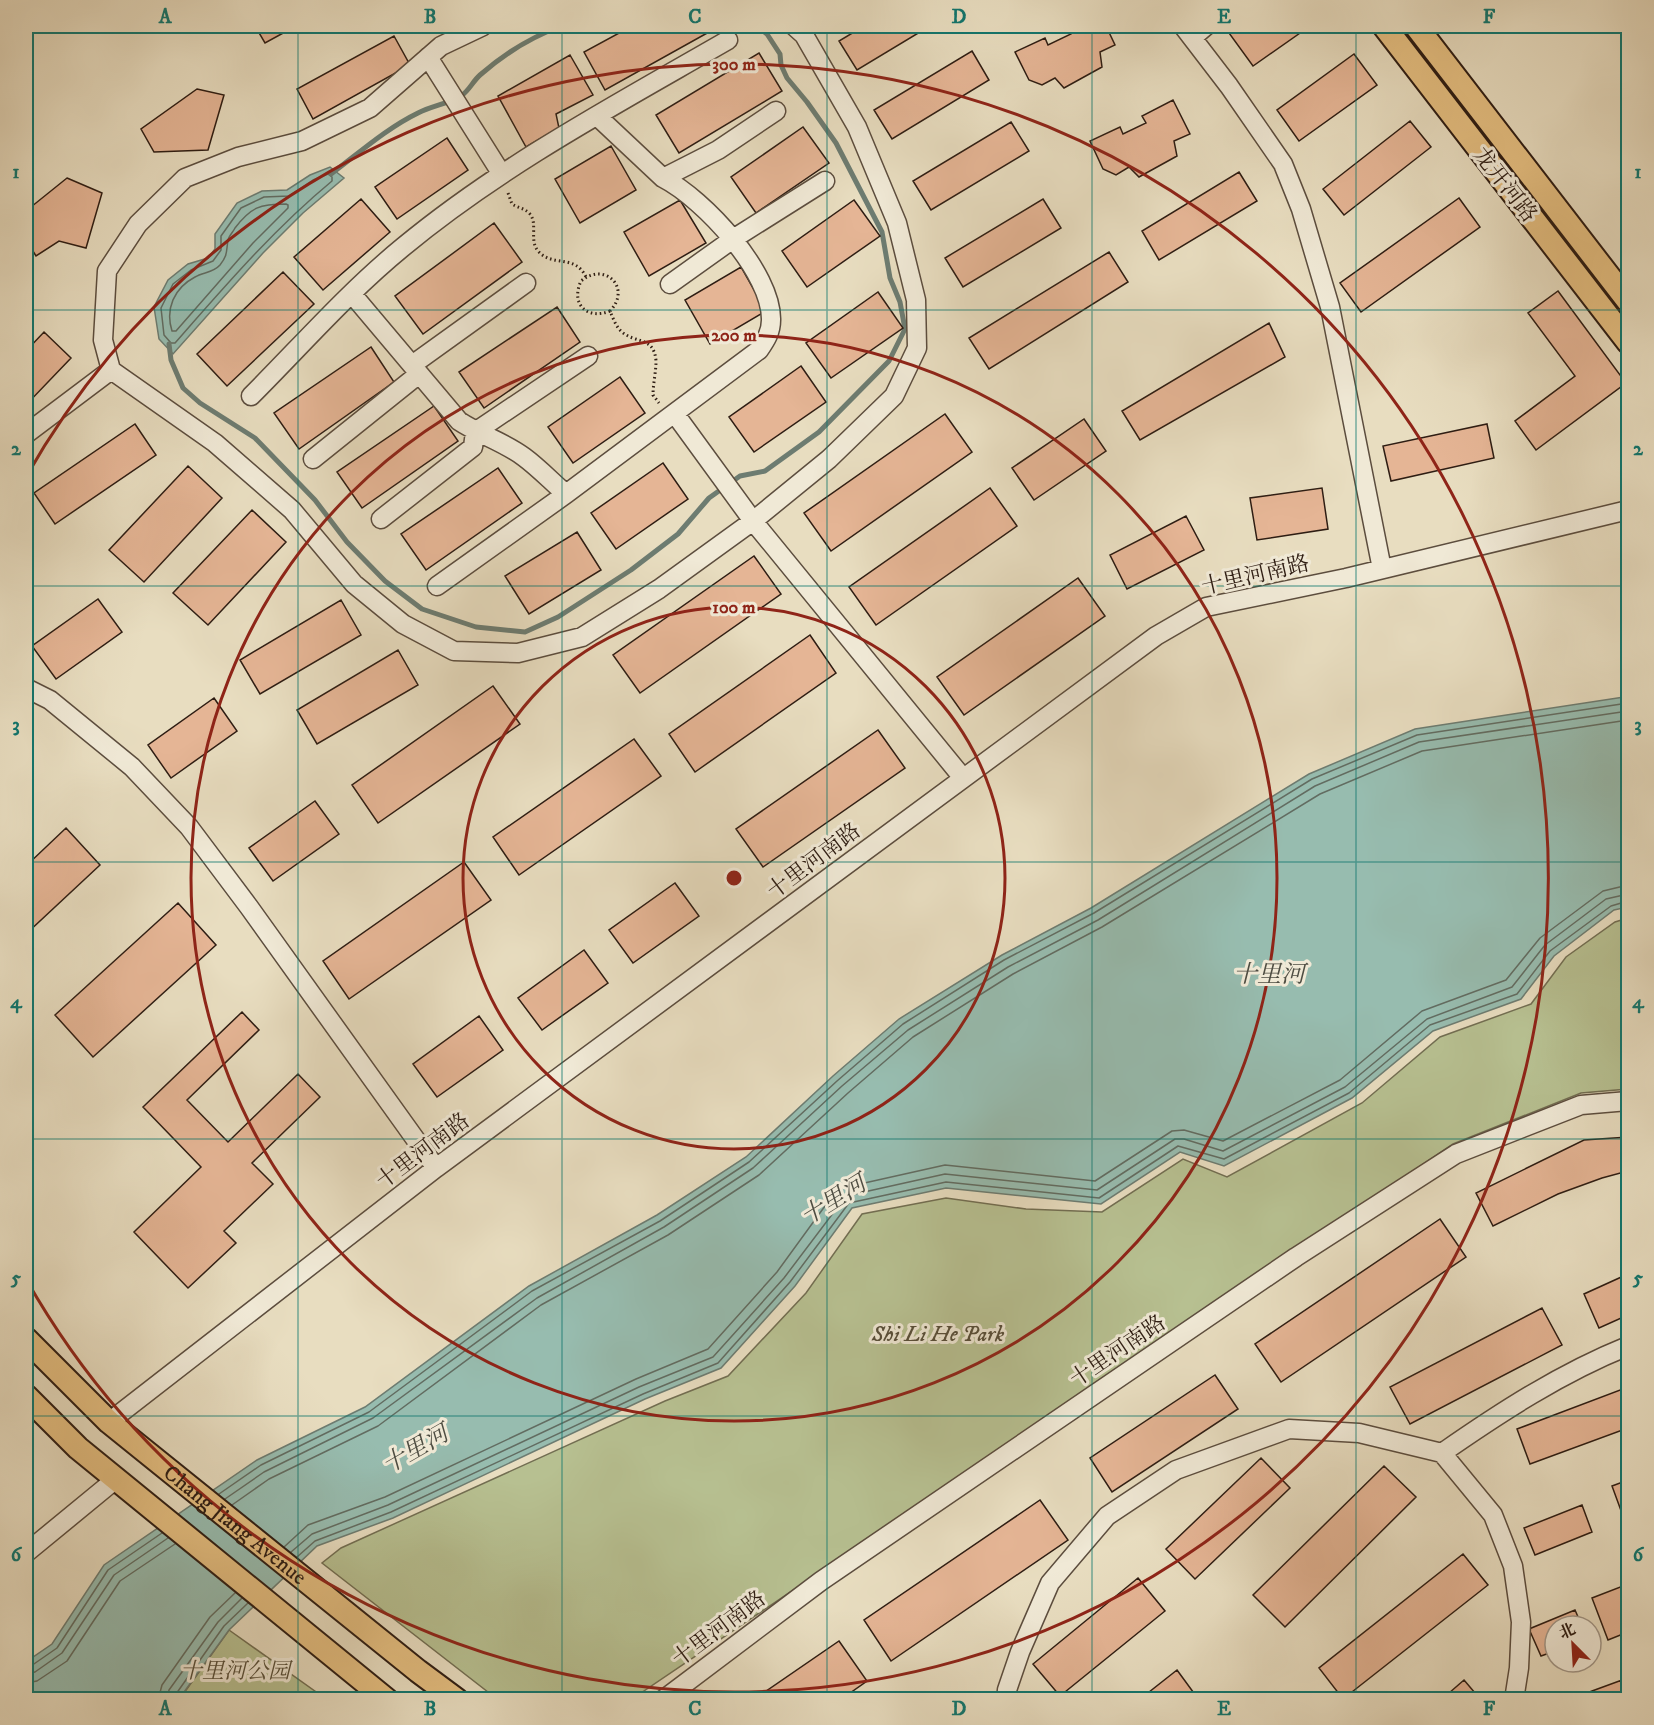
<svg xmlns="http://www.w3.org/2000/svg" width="1654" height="1725" font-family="'IM FELL DW Pica','Noto Serif SC',serif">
<rect width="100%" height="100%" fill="#e8ddc0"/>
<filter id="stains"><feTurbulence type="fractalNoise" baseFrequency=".00333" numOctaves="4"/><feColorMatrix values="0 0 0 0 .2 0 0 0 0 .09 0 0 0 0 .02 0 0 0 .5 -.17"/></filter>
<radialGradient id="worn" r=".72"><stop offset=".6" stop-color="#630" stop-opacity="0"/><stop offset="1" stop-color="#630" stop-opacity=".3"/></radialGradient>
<path fill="#b7c091" stroke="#726e52" stroke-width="1.5" d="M 1628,918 L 1628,1089 L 1581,1093 L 1453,1144 L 632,1699 L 497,1699 L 322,1563 L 341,1548 L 665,1401 L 728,1376 L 806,1293 L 862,1214 L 946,1198 L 1026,1209 L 1102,1212 L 1183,1159 L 1227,1177 L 1362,1103 L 1440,1037 L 1531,1004 L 1566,957 L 1615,922 Z
M 229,1630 L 326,1699 L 179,1700 Z"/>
<path fill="#97bcaf" stroke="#6d7c71" stroke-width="1.5" d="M 330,167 L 344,178 L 303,213 L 263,253 L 173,354 L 159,339 L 154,307 L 168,280 L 188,264 L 208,258 L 215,249 L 215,234 L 237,203 L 262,191 L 287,190 L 310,175 Z
M 1624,697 L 1628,698 L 1628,907 L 1614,910 L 1554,956 L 1521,999 L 1433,1031 L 1352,1098 L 1224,1166 L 1180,1152 L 1101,1204 L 946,1188 L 852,1208 L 795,1286 L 721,1368 L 645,1399 L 393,1518 L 317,1546 L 229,1630 L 179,1699 L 26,1700 L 26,1662 L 52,1644 L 104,1565 L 257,1460 L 365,1407 L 529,1286 L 657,1215 L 746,1157 L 833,1076 L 899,1019 L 1002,955 L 1091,908 L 1309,774 L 1415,729 Z"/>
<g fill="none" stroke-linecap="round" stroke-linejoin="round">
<path stroke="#626c61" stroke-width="1.5" d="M 328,174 L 332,177 L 332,181 C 274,229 225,286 175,343 L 171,343 L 164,335 L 161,308 L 173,284 L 191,270 L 213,261 L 221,250 L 221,236 L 241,208 L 264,197 L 289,196 L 313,180 Z
M 286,204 L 288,205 L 288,208 L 253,243 L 176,331 L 172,331 C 165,309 174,288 195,277 C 203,272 213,273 220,265 C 228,255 226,252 228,240 C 229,236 233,232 235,228 C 251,207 260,204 286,204 Z
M 219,1494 L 261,1465 L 369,1412 L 532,1291 L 660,1221 L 749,1162 L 837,1081 L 903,1024 L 1004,960 L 1094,913 L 1312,779 L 1417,735 L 1628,703
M 225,1499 L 264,1472 L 373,1418 L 537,1298 L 664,1227 L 753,1168 L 842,1086 L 908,1030 L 1008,967 L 1098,920 L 1315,786 L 1419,742 L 1628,711
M 232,1505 L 269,1479 L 378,1426 L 541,1305 L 668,1235 L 759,1175 L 848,1093 L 913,1037 L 1013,974 L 1102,927 L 1320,794 L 1422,751 L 1628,720
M 284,1547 L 308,1525 L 385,1497 L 636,1379 L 708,1349 L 777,1272 L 833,1195 L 842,1188 L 945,1165 L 1095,1181 L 1172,1131 L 1184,1130 L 1223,1141 L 1340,1080 L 1422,1011 L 1506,980 L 1540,938 L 1603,891 L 1628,885
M 291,1552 L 312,1534 L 388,1505 L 639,1387 L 713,1357 L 784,1278 L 846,1196 L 945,1174 L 1097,1190 L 1175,1139 L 1184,1139 L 1223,1151 L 1345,1087 L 1427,1019 L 1512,987 L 1545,945 L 1606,899 L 1628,894
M 297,1557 L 315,1541 L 391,1512 L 643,1394 L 718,1363 L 790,1282 L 849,1203 L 946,1182 L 1099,1198 L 1178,1146 L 1224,1159 L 1349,1093 L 1430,1025 L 1517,994 L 1550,951 L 1611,906 L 1628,901
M 26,1667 L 31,1666 L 57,1648 L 108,1570 L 162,1533
M 26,1674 L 35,1672 L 62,1653 L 114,1575 L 168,1538
M 26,1683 L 37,1681 L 67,1661 L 120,1581 L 175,1544
M 158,1700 L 162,1685 L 210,1617 L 235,1593
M 167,1700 L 169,1690 L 218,1622 L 242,1598
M 175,1700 L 176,1694 L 224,1626 L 248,1603"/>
<path stroke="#6d7c71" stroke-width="5" d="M 331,174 C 359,153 387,128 418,113 C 432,106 447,104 461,96 C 469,91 473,81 480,75 C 503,55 533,36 562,26
M 169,344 L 171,360 L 183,388 L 200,403 L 255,438 L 315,500 L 347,542 L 385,581 L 422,609 L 476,627 L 525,632 L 558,617 L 631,570 L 678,534 L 709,498 L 740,476 L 765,471 L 819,432 L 889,361 L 905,329 L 900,302 L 890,278 L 882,232 L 836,143 L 807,102 L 787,78 L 781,65 L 780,54 L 767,34 L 757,26"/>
</g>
<path fill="#e5b595" stroke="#2e1d13" stroke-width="1.5" d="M 255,26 L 296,26 L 265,43 Z
M 632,26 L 717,26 L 718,27 L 605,90 L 584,52 Z
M 864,26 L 930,26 L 857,70 L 839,41 Z
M 1070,26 L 1106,26 L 1115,45 L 1100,52 L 1102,67 L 1064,88 L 1055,78 L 1042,85 L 1029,80 L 1015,52 L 1045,38 L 1048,45 L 1071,34 L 1068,27 Z
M 1240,26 L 1310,26 L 1253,66 L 1229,33 Z
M 394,36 L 410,65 L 313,119 L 297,89 Z
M 972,51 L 989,80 L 892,139 L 874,110 Z
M 759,53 L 782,91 L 679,153 L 656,115 Z
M 1354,54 L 1377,85 L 1299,141 L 1277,110 Z
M 570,55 L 593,95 L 556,114 L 559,128 L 526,147 L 498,96 Z
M 197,89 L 224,95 L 208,150 L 154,152 L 141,129 Z
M 1173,100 L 1190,134 L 1174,141 L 1177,156 L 1139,177 L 1129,167 L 1116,175 L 1103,169 L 1090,141 L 1120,127 L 1123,134 L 1146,123 L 1142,116 Z
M 1410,121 L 1431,147 L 1344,215 L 1323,189 Z
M 1011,122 L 1029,151 L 931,210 L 913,181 Z
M 803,127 L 829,163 L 756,213 L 731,177 Z
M 447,138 L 468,170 L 397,219 L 375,187 Z
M 611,146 L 636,190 L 580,223 L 555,179 Z
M 1239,172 L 1257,201 L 1159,260 L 1142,231 Z
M 67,178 L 102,193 L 86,248 L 59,241 L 36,256 L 26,240 L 26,211 Z
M 1459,198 L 1480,227 L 1361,312 L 1340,283 Z
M 361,199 L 390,232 L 323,290 L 294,257 Z
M 1043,199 L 1061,228 L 963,287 L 945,258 Z
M 680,200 L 706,243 L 649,276 L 624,232 Z
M 854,200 L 880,236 L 807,287 L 782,251 Z
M 494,223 L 522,262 L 423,334 L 395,296 Z
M 1109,252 L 1128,282 L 989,369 L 969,338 Z
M 741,267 L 766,311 L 710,344 L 685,300 Z
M 283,272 L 314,304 L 227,386 L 197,354 Z
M 1558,291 L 1626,383 L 1536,450 L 1515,421 L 1575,376 L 1528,313 Z
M 878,292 L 903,328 L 831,378 L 806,343 Z
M 557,307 L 580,342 L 484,408 L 459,372 Z
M 1269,323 L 1285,357 L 1140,440 L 1122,411 Z
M 44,332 L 71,358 L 26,405 L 26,351 Z
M 371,347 L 394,382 L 299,449 L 274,413 Z
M 801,366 L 826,402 L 754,452 L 729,417 Z
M 620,377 L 645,413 L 573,463 L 548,427 Z
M 434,406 L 458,441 L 362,508 L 337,472 Z
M 945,414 L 972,452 L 831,551 L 804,513 Z
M 1084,419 L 1106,451 L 1034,500 L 1012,468 Z
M 135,424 L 156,455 L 55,524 L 34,493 Z
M 1487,424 L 1494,458 L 1391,481 L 1383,446 Z
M 663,463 L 688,499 L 616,549 L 591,513 Z
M 188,466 L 222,498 L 144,582 L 109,550 Z
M 498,468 L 522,503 L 426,570 L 401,534 Z
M 990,488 L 1017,526 L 876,625 L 849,587 Z
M 1322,488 L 1328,529 L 1257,540 L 1250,498 Z
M 252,510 L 286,542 L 208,625 L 173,593 Z
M 1186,516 L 1204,550 L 1127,589 L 1110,555 Z
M 577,532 L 601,570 L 529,614 L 505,576 Z
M 754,556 L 781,594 L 640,693 L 613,655 Z
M 1078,578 L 1105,616 L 964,715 L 937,677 Z
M 98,599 L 122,632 L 56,679 L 32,646 Z
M 341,600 L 361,635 L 260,694 L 240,660 Z
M 810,635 L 836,673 L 695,772 L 669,734 Z
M 398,650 L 418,685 L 317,744 L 297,710 Z
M 493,686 L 520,724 L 378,823 L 352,785 Z
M 214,698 L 237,731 L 171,778 L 148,745 Z
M 878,730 L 905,768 L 763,867 L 736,829 Z
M 634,739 L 661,776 L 519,875 L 493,837 Z
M 315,801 L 339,834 L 273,881 L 249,848 Z
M 66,828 L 100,865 L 26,934 L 26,866 Z
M 464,862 L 491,900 L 349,999 L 323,961 Z
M 675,883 L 699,916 L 633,963 L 609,930 Z
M 178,903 L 216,945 L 93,1057 L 55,1015 Z
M 584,950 L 608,983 L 542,1030 L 518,998 Z
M 242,1012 L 259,1030 L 187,1100 L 228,1142 L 298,1074 L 320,1097 L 252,1163 L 273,1184 L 224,1231 L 236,1243 L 188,1288 L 134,1232 L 201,1167 L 143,1107 Z
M 479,1016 L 503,1050 L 437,1097 L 413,1064 Z
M 1628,1137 L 1628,1171 L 1602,1178 L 1558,1194 L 1493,1226 L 1476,1193 L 1584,1140 Z
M 1440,1219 L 1466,1257 L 1281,1382 L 1255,1344 Z
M 1628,1274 L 1628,1315 L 1599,1328 L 1584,1294 Z
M 1542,1308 L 1562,1345 L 1410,1424 L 1390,1387 Z
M 1215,1375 L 1238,1409 L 1112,1492 L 1090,1458 Z
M 1628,1387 L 1628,1428 L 1530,1464 L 1517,1429 Z
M 1261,1458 L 1290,1488 L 1195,1579 L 1166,1549 Z
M 1384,1466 L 1416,1497 L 1285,1627 L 1253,1595 Z
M 1628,1480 L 1628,1527 L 1627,1527 L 1612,1486 Z
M 1040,1500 L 1068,1540 L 891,1661 L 864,1620 Z
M 1582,1505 L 1592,1532 L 1535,1555 L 1524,1528 Z
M 1463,1554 L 1488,1585 L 1343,1699 L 1319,1668 Z
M 1138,1578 L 1165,1611 L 1060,1696 L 1033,1664 Z
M 1628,1584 L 1628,1632 L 1608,1640 L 1592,1598 Z
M 1575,1610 L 1582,1626 L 1555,1626 L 1555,1651 L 1541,1656 L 1529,1629 Z
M 839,1641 L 867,1681 L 840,1700 L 753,1700 Z
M 1177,1670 L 1199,1700 L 1139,1700 Z
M 1464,1680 L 1481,1700 L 1441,1700 Z
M 1622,1680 L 1628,1700 L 1570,1700 L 1592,1691 Z"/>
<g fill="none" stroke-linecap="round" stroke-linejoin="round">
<defs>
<path id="minor" d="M 1183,26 L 1229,86 L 1283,164 L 1301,209 L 1330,307 L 1382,569
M 1192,38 L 1206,26
M 428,57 L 501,173
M 663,178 L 718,150 L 776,111
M 670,284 L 733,239 L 825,181
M 352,294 L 459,421 C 480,435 504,442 524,457 C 539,468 552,482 566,494
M 412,365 L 526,283
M 111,370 L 215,443 L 292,510 L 354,584 L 403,624 L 454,651 L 518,653 L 582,637 L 659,589 L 753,521 L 829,459 L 894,396 L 917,348 L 916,300 L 897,223 L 857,127 L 804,35 L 794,26
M 251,396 C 301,346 348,292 403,247 C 502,165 617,104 728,40
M 675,414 L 753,521 L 963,778
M 26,434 L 111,370 L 103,340 L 107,271 L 138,224 L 185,178 L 238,157 L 302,141 L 370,108 L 441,46 L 483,26
M 313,459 L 419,374
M 381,519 L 473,447 L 475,432 L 588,356
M 437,586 L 566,494 L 759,350 C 766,340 771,332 771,320 C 772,273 704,199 663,178 L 597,116
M 26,688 L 50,700 L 132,767 L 189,827 L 249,907 L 436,1168
M 109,1422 L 436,1168 L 1156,636 L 1206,607 L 1346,578 L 1628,510
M 1442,1453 C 1501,1412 1561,1373 1628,1346
M 26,1553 L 116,1479
M 663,1700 L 821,1581 L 1296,1257 L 1456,1154 L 1581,1105 L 1628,1101
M 1006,1700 L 1007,1690 L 1020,1652 L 1050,1583 L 1107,1516 L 1176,1470 L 1289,1429 L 1359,1433 L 1442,1453 L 1493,1515 L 1513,1566 L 1521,1622 L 1519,1668 L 1514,1700"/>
<g id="major">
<path d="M 1384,26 L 1628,342"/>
<path d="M 1416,26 L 1628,301"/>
<path id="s1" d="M 26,1339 L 109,1422 L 418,1671 L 457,1700"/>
<path d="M 26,1396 L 78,1448 L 387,1700"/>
</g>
</defs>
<use href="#minor" stroke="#5c4d3e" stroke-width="21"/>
<use href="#major" stroke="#2e1d13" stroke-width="26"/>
<path stroke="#2e1d13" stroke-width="3" stroke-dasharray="1.5 3" stroke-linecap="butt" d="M 508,193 L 512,204 C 518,208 524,208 529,213 C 539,223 528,241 539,252 C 553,267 575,254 586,277
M 610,311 C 588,320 570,305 581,281 C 605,261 632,288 610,311 C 613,318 616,327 622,332 C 636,344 654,336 656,361 C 656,372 653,384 653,395 L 659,403"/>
<use href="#minor" stroke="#f0e9d6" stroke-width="18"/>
<use href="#major" stroke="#e4be80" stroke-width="22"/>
</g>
<path fill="none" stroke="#0f766e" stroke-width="1.5" stroke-opacity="0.55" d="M 298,26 L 298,1700M 562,26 L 562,1700M 827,26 L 827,1700M 1092,26 L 1092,1700M 1356,26 L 1356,1700M 26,310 L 1628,310M 26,586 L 1628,586M 26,862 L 1628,862M 26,1139 L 1628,1139M 26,1416 L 1628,1416"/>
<g fill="none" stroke="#8f2418" stroke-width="3">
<circle cx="734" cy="878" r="271"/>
<circle cx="734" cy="878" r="543"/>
<path d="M26 477A814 814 0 1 1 26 1279"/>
</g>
<g text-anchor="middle" stroke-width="6" stroke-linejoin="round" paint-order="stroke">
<g font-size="22" fill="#2e1d13" stroke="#f0e9d6">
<text transform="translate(1506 184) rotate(52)" y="8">龙开河路</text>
<text transform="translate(1255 574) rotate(-13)" y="8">十里河南路</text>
<text transform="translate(813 860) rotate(-37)" y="8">十里河南路</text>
<text transform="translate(422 1150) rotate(-37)" y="8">十里河南路</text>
<text transform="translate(1117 1350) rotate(-34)" y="8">十里河南路</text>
<text dy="8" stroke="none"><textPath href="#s1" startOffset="280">Chang Jiang Avenue</textPath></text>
<text transform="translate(718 1628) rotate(-37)" y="8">十里河南路</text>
</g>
<g font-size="22" font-style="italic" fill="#574e39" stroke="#f0e9d6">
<text x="938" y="1341">Shi Li He Park</text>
<text x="235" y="1678">十里河公园</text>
</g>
<g font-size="24" font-style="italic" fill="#4e4d42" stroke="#f0e9d6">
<text x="1269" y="982">十里河</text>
<text transform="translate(833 1200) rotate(-32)" y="8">十里河</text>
<text transform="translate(415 1449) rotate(-30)" y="8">十里河</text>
</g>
</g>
<circle cx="734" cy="878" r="9" fill="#8f2418" stroke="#f0e9d6" stroke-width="3"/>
<g font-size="18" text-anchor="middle" font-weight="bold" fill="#8f2418" stroke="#f0e9d6" stroke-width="6" stroke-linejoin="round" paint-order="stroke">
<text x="734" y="70">300 m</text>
<text x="734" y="341">200 m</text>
<text x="734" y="613">100 m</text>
</g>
<rect width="1654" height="1725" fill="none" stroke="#e8ddc0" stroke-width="66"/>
<g transform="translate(1573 1644) rotate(336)"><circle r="28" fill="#f0e9d6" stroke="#a29788" stroke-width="1.5"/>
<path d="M0-4.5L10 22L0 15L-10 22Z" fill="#8f2418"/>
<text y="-9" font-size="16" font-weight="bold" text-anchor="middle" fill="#2e1d13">北</text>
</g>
<rect x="33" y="33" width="1588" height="1659" fill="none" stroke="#0f766e" stroke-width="2"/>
<g font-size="20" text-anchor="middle" font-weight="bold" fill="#0f766e">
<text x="165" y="23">A</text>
<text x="430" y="23">B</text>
<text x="695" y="23">C</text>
<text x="959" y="23">D</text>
<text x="1224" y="23">E</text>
<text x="1489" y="23">F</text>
<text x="16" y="178">1</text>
<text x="1638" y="178">1</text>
<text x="16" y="455">2</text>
<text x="1638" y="455">2</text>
<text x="16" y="731">3</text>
<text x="1638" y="731">3</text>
<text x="16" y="1008">4</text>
<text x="1638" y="1008">4</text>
<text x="16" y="1284">5</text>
<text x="1638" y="1284">5</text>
<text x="16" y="1561">6</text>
<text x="1638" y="1561">6</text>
<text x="165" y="1715">A</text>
<text x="430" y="1715">B</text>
<text x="695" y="1715">C</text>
<text x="959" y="1715">D</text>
<text x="1224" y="1715">E</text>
<text x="1489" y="1715">F</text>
</g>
<rect width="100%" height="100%" filter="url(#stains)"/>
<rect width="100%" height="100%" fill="url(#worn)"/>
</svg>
